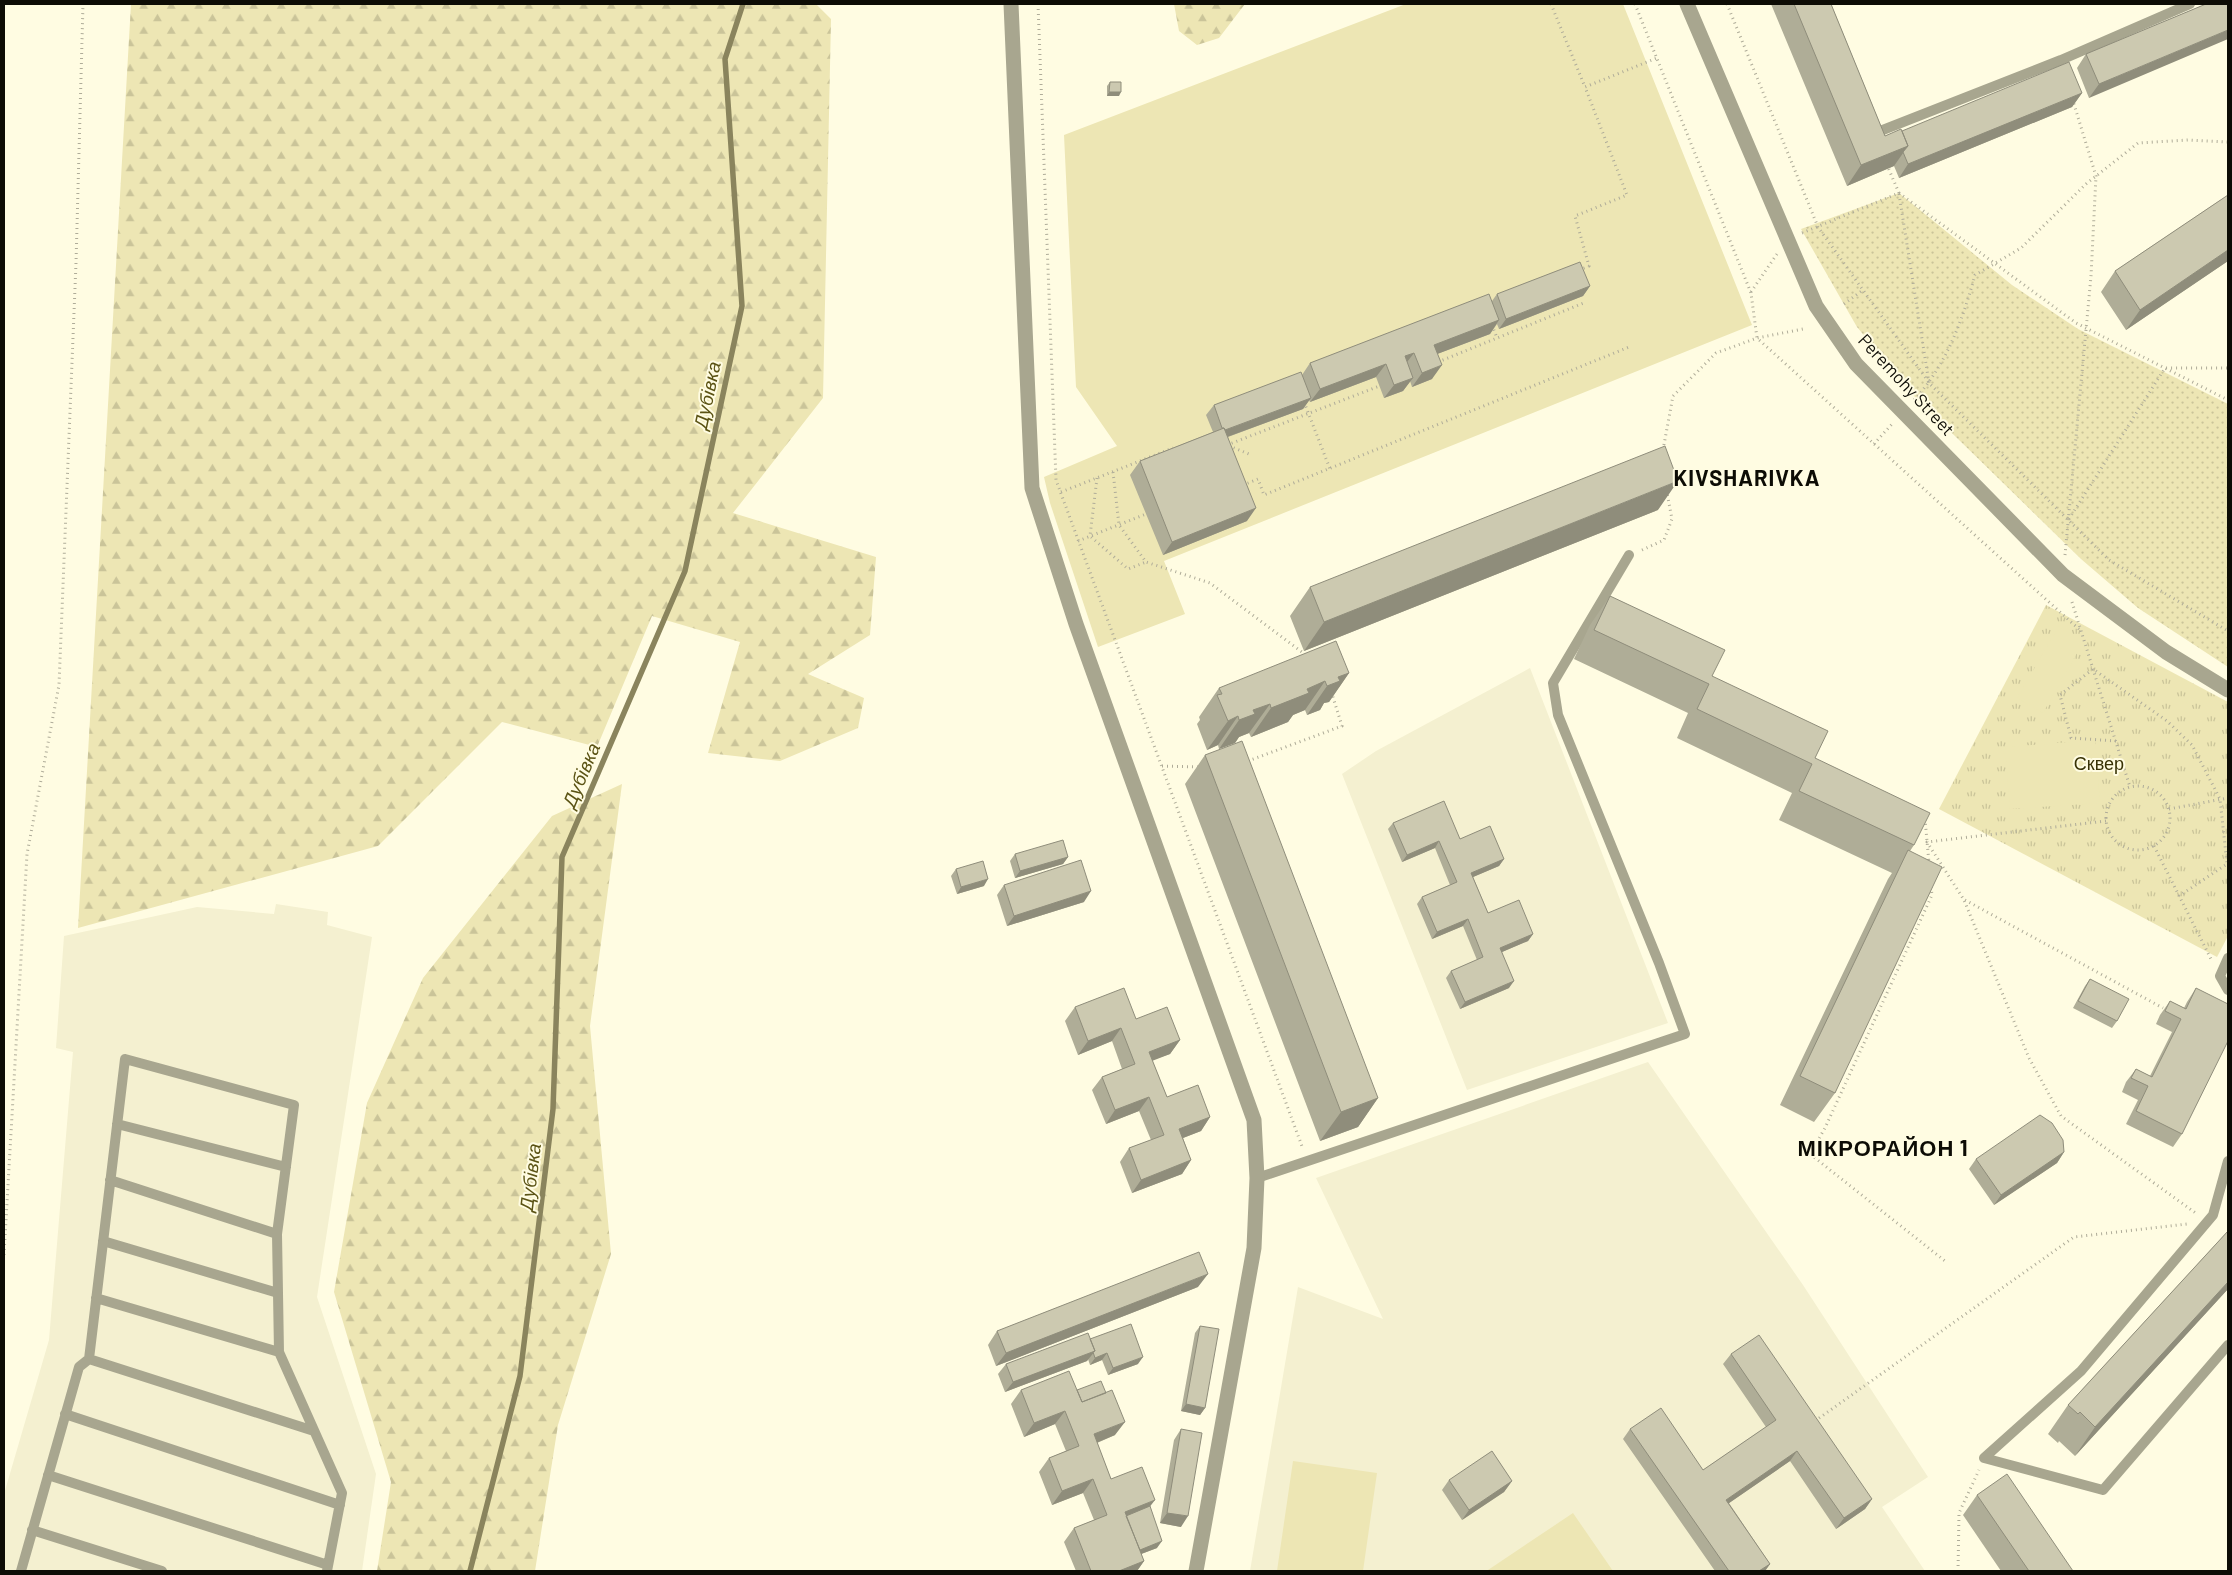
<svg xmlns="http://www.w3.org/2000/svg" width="2232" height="1575" font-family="Barlow,sans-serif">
<defs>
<pattern id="grass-dots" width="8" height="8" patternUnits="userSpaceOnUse" patternTransform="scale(1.25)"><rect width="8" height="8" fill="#ede6b4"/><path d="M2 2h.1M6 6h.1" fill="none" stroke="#cac499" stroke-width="1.8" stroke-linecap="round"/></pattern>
<pattern id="forest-firs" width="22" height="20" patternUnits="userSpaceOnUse" patternTransform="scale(1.25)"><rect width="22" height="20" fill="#ede6b4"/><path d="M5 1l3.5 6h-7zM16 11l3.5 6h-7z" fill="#cac499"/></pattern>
<pattern id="park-tufts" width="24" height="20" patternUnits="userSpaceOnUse" patternTransform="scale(1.25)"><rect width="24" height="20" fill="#ede6b4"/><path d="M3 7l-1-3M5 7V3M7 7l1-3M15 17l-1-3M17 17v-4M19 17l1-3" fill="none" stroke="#cac499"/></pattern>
</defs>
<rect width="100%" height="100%" fill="#fffce2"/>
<path fill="#f4f0d0" d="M 1530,668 L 1668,1023 L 1467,1090 L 1342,774 L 1376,751 Z
M 276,904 L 328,912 L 327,925 L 372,937 L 317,1297 L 376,1474 L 362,1571 L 4,1571 L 4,1494 L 49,1340 L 73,1052 L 56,1048 L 64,936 L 197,907 L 274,914 Z
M 1648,1062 L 1803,1285 L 1928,1477 L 1882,1507 L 1925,1571 L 1250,1571 L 1298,1287 L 1383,1319 L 1316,1178 Z"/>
<path fill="url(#grass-dots)" d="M 1899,193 L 2012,285 L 2078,329 L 2228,404 L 2228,667 L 2138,608 L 2081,559 L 1915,397 L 1857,327 L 1801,229 Z"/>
<path fill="url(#forest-firs)" d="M 131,4 L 816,4 L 831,19 L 823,398 L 733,513 L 876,557 L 870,635 L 808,674 L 864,698 L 858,728 L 780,761 L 708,753 L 740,642 L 652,616 L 597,747 L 502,722 L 378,846 L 78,928 Z
M 1174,4 L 1245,4 L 1219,38 L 1197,45 L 1179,31 Z
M 622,784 L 590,1026 L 611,1254 L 558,1425 L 535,1571 L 377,1571 L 391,1482 L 334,1292 L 367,1103 L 423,978 L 552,816 Z"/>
<path fill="url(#park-tufts)" d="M 2046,605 L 2228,702 L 2228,936 L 2217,957 L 1939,809 Z"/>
<path fill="#ede6b4" d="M 1406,4 L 1623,4 L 1752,325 L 1164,561 L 1185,614 L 1098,647 L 1050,503 L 1044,477 L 1117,446 L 1076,387 L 1064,135 Z
M 2056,631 L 2081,646 L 2043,713 L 2017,698 Z
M 2095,740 L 2100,803 L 2010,809 L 2005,747 Z
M 1293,1461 L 1377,1473 L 1363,1571 L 1277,1571 Z
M 1573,1513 L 1613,1571 L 1489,1571 L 1488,1570 Z"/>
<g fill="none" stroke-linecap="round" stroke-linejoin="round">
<path stroke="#8a845d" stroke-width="5.5" d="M 470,1571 L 520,1376 L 553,1109 L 562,857 L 685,571 L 742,306 L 725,59 L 743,4"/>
<path stroke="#afac99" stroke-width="3" stroke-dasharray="1 4" stroke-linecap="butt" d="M 1038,4 L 1056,480 L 1303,1149
M 1551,4 L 1585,87
M 1635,4 L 1751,293 L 1757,338 L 2081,631
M 1727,4 L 1818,227 L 1930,384 L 2109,560 L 2228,631
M 1899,193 L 2076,323 L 2228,400
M 1899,194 L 1929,383
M 1802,233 L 1899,193 L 1887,165
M 1579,270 L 1589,266 L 1575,216 L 1627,195 L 1585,87 L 1657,58
M 1751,292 L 1777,254
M 1844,304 L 1863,290
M 1492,325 L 1497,338
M 1438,362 L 1586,302
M 1914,400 C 1946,366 1963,319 1975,275 L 2021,248 L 2086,184 L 2138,143 L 2188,140 L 2228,142
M 1304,402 L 1330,469
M 1874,444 L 1892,424
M 1227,445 L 1382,385
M 1229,446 L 1249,454
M 1663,450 L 1673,396 L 1716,353 L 1757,338 L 1803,329
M 1113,472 L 1119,525 L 1146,562 L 1210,583 L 1306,655
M 1097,478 L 1090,536 L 1128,569 L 1146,562
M 1243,485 L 1258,479 L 1264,495 L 1629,347
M 1061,492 L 1173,448
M 2069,519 L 2165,368 L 2228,368
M 1078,541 L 1146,514
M 1642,550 L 1664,540 L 1672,519 L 1667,493
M 2065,555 L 2091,276 L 2096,176 L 2073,101
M 2072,602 L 2130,787
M 2116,741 L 2071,738 L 2060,695 L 2093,669 L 2167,721 L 2192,745 L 2220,799 L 2227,864 L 2179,896
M 1248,761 L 1342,726 L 1332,694
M 1162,766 L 1199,767
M2106 818a32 32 0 1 1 64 0a32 32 0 1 1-64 0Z
M 2169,809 L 2228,798
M 1925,819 L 1929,863
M 2106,821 L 1927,842 L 1964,900 L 2029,1058 L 2061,1116 L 2197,1214
M 2154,846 L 2212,961
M 1931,887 L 1932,895 L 1825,1128 L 1810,1154 L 1945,1261
M 1965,900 L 2163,1008
M 4,1255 L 27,854 L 59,685 L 76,263 L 83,4
M 1815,1421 L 2074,1237 L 2187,1224
M 1958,1571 L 1959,1513 L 1979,1470"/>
<path stroke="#a8a68f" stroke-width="10" d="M 1870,135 L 2061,60 L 2190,4
M 2228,958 L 2220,976 L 2228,990
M 117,1124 L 286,1167
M 1257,1178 L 1685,1034 L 1659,963 L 1558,715 L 1553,683 L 1629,555
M 110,1180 L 277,1234
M 103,1241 L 278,1293
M 96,1298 L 279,1352
M 89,1359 L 314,1431
M 65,1414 L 340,1505
M 1984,1458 L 2081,1371 L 2213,1215 L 2228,1161
M 1984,1458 L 2103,1490 L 2228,1345
M 48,1475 L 328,1565
M 32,1530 L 162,1571
M 21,1571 L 79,1367 L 89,1359 L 125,1059 L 294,1105 L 277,1234 L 279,1352 L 342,1493 L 327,1571"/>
<path stroke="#a8a68f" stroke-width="15" d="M 1011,4 L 1032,488 L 1076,624 L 1254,1120 L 1257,1178 L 1254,1248 L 1196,1571
M 1687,4 L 1816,306 L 1856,364 L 2063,575 L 2166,652 L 2228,690"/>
</g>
<path fill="#afad97" d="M 1771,4 L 1831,4 L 1885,136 L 1902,131 L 2082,93 L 2072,107 L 1899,178 L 1894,166 L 1847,186 Z
M 2206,4 L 2089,98 L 2077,68 L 2086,54 Z
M 1110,82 L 1119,96 L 1107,96 L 1107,86 Z
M 2228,195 L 2228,261 L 2126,330 L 2101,292 L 2115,271 Z
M 1590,286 L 1583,296 L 1499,329 L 1497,324 L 1490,334 L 1437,354 L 1432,379 L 1412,387 L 1410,381 L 1403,391 L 1384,398 L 1376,377 L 1310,402 L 1309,400 L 1303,409 L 1228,437 L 1247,521 L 1163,555 L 1130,475 L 1140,461 L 1213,432 L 1206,415 L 1214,405 L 1302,375 L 1310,363 L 1492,301 L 1497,294 Z
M 1658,510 L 1304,651 L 1290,616 L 1310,587 Z
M 1610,596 L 1815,758 L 1914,845 L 1910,851 L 1835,1093 L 1814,1122 L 1780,1105 L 1888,879 L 1892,873 L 1779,820 L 1792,793 L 1677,738 L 1688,713 L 1574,659 L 1590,625 Z
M 1349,673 L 1329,702 L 1324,703 L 1320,710 L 1307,715 L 1305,710 L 1293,715 L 1288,722 L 1251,737 L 1249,733 L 1239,737 L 1235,743 L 1219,749 L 1218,745 L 1207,750 L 1197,724 L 1200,720 L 1199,717 L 1219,688 Z
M 1205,755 L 1378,1098 L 1358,1127 L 1320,1141 L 1185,784 Z
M 1393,823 L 1460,839 L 1504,859 L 1499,866 L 1473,877 L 1488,913 L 1533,934 L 1528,941 L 1502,952 L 1509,988 L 1460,1009 L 1446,978 L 1451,971 L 1477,960 L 1463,926 L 1432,939 L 1417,904 L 1422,897 L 1450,885 L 1435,848 L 1402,862 L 1388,829 Z
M 1015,854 L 1068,857 L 1063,864 L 1015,878 L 1010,861 Z
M 956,869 L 984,886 L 957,894 L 951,876 Z
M 1004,885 L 1084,902 L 1007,926 L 997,895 Z
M 2090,979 L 2117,1021 L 2112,1028 L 2073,1008 L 2085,986 Z
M 2196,988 L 2182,1134 L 2173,1147 L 2126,1124 L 2138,1100 L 2122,1092 L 2126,1082 L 2136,1069 L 2150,1076 L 2172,1032 L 2156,1024 L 2160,1015 L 2170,1001 L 2184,1008 L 2187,1002 Z
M 1075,1007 L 1136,1019 L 1180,1040 L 1170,1054 L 1152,1060 L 1167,1097 L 1210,1117 L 1201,1131 L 1183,1138 L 1191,1160 L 1182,1174 L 1132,1193 L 1120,1162 L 1129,1148 L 1151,1140 L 1139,1111 L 1106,1124 L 1092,1090 L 1102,1077 L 1122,1069 L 1112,1041 L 1078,1055 L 1065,1021 Z
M 2064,1152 L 2057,1163 L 1994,1205 L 1969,1169 L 1976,1159 Z
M 2228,1231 L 2228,1289 L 2075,1456 L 2059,1441 L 2058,1443 L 2048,1434 L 2068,1405 Z
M 1198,1287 L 996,1366 L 988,1345 L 997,1331 Z
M 1200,1326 L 1205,1408 L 1200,1415 L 1181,1411 L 1195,1333 Z
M 1090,1339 L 1138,1364 L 1108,1375 L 1102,1360 L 1090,1365 L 1088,1359 L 1087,1361 L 1005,1392 L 998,1374 L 1006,1364 Z
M 1731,1354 L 1872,1499 L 1865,1509 L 1836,1529 L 1790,1461 L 1729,1503 L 1770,1564 L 1765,1571 L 1715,1571 L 1623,1439 L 1630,1429 L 1703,1470 L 1766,1427 L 1723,1364 Z
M 1021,1390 L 1077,1390 L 1115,1435 L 1097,1443 L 1111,1479 L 1150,1506 L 1157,1548 L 1141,1554 L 1144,1561 L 1137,1571 L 1076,1571 L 1064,1542 L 1074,1528 L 1094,1520 L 1083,1493 L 1052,1505 L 1039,1472 L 1049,1458 L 1066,1451 L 1055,1424 L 1024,1437 L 1011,1404 Z
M 1181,1429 L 1181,1527 L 1160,1523 L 1174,1440 Z
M 1449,1480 L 1512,1481 L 1504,1492 L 1462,1520 L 1442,1490 Z
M 1977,1495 L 2073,1571 L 2001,1571 L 1963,1515 Z"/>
<path fill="#8f8d7b" d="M 2228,30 L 2228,39 L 2089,98 L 2099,84 Z
M 1109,92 L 1121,92 L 1119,96 L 1107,96 Z
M 2082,93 L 2072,107 L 1899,178 L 1908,164 Z
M 1908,146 L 1894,166 L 1847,186 L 1861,165 Z
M 2228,250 L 2228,261 L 2126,330 L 2140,310 Z
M 1590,286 L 1583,296 L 1499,329 L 1506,319 Z
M 1499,320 L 1490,334 L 1424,359 L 1434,345 Z
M 1414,353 L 1404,366 L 1405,356 Z
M 1386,364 L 1376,377 L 1310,402 L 1320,389 Z
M 1442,365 L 1432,379 L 1412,387 L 1422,373 Z
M 1413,378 L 1403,391 L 1384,398 L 1394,385 Z
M 1311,398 L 1303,409 L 1216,441 L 1223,431 Z
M 1678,481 L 1658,510 L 1304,651 L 1324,622 Z
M 1256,508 L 1247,521 L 1163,555 L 1172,542 Z
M 1349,673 L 1329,702 L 1324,703 L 1320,710 L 1307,715 L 1327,686 L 1338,677 Z
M 1325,681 L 1305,710 L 1293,715 L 1288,722 L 1251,737 L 1271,708 L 1307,689 Z
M 1270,704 L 1249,733 L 1239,737 L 1235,743 L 1219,749 L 1239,720 L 1253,710 Z
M 1238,716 L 1218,745 L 1207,750 L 1228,721 Z
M 1439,841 L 1435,848 L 1402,862 L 1407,855 Z
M 1068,857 L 1063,864 L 1015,878 L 1020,871 Z
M 1504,859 L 1499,866 L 1466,880 L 1471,873 Z
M 988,879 L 984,886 L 957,894 L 961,887 Z
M 1091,891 L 1084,902 L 1007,926 L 1014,916 Z
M 1468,919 L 1463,926 L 1432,939 L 1437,932 Z
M 1533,934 L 1528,941 L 1495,955 L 1500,948 Z
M 1514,981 L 1509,988 L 1460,1009 L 1465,1002 Z
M 1121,1028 L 1112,1041 L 1078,1055 L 1088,1041 Z
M 1180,1040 L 1170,1054 L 1139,1066 L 1149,1052 Z
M 1149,1097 L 1139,1111 L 1106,1124 L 1115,1110 Z
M 1378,1098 L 1358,1127 L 1320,1141 L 1341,1112 Z
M 1210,1117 L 1201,1131 L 1170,1143 L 1179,1129 Z
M 2064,1152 L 2057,1163 L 1994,1205 L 2001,1195 Z
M 1191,1160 L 1182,1174 L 1132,1193 L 1141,1180 Z
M 1208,1274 L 1198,1287 L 996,1366 L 1006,1353 Z
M 2228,1282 L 2228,1289 L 2075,1456 L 2095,1427 Z
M 1095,1351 L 1087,1361 L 1005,1392 L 1013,1382 Z
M 1107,1353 L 1102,1360 L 1090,1365 L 1095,1358 Z
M 1143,1357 L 1138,1364 L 1108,1375 L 1113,1368 Z
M 1186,1404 L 1205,1408 L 1200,1415 L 1181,1411 Z
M 1065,1411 L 1055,1424 L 1024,1437 L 1034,1423 Z
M 1125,1422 L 1115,1435 L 1084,1448 L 1094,1434 Z
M 1797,1451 L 1790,1461 L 1719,1510 L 1726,1500 Z
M 1093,1479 L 1083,1493 L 1052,1505 L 1062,1491 Z
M 1512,1481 L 1504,1492 L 1462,1520 L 1469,1510 Z
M 1872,1499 L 1865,1509 L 1836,1529 L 1844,1518 Z
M 1155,1500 L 1145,1513 L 1122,1523 L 1125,1512 Z
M 1167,1513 L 1188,1516 L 1181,1527 L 1160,1523 Z
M 1162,1541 L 1157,1548 L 1128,1559 L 1133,1552 Z
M 1144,1561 L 1137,1571 L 1119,1571 Z
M 1770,1564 L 1765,1571 L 1759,1571 Z"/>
<path fill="#ccc9b0" stroke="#8f8d7b" d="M 1794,4 L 1831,4 L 1885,136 L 1901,129 L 1908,146 L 1861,165 Z
M 2206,4 L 2228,4 L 2228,30 L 2099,84 L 2086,54 Z
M 2069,62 L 2082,93 L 1908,164 L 1903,152 L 1908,146 L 1902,131 Z
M 1110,82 L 1121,82 L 1121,92 L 1109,92 Z
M 2228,195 L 2228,250 L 2140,310 L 2115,271 Z
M 1580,262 L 1590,286 L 1506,319 L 1497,294 Z
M 1489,294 L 1499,320 L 1434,345 L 1442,365 L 1422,373 L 1414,353 L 1405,356 L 1413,378 L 1394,385 L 1386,364 L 1320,389 L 1310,363 Z
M 1301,372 L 1311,398 L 1225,430 L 1224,428 L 1222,428 L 1214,405 Z
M 1224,428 L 1256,508 L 1172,542 L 1140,461 Z
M 1665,446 L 1678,481 L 1324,622 L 1310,587 Z
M 1610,596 L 1725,650 L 1712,676 L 1828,731 L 1815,758 L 1930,813 L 1914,845 L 1799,791 L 1812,764 L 1697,709 L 1709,684 L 1594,630 Z
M 1336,641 L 1349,673 L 1338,677 L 1340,681 L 1327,686 L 1325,681 L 1307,689 L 1309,693 L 1271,708 L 1270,704 L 1253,710 L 1255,714 L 1239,720 L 1238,716 L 1228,721 L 1217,695 L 1222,694 L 1219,688 Z
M 1242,741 L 1378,1098 L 1341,1112 L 1205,755 Z
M 1444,801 L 1460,839 L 1490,826 L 1504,859 L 1471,873 L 1488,913 L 1519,900 L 1533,934 L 1500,948 L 1514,981 L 1465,1002 L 1451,971 L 1483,957 L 1468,919 L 1437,932 L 1422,897 L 1457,882 L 1439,841 L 1407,855 L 1393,823 Z
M 1063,840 L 1068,857 L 1020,871 L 1015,854 Z
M 1908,850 L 1942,867 L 1835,1093 L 1800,1076 Z
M 1081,860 L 1091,891 L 1014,916 L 1004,885 Z
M 983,861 L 988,879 L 961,887 L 956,869 Z
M 2090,979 L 2129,999 L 2117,1021 L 2078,1001 Z
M 1124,988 L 1136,1019 L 1167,1007 L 1180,1040 L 1149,1052 L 1167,1097 L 1198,1085 L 1210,1117 L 1179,1129 L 1191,1160 L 1141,1180 L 1129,1148 L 1164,1135 L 1149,1097 L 1115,1110 L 1102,1077 L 1135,1064 L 1121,1028 L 1088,1041 L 1075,1007 Z
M 2196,988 L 2228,1004 L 2228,1041 L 2182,1134 L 2136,1111 L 2148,1086 L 2131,1078 L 2136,1069 L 2152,1077 L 2181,1019 L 2165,1011 L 2170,1001 L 2186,1009 Z
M 2040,1115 L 2052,1123 L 2063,1140 L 2064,1152 L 2001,1195 L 1976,1159 Z
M 2228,1231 L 2228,1282 L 2095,1427 L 2080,1412 L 2078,1414 L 2068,1405 Z
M 1199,1252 L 1208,1274 L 1006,1353 L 997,1331 Z
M 1131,1324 L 1143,1357 L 1113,1368 L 1107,1353 L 1095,1358 L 1093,1352 L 1095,1351 L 1090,1339 Z
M 1200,1326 L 1219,1329 L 1205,1408 L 1186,1404 Z
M 1088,1333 L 1095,1351 L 1013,1382 L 1006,1364 Z
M 1759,1335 L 1872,1499 L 1844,1518 L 1797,1451 L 1726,1500 L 1770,1564 L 1759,1571 L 1729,1571 L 1630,1429 L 1661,1408 L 1703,1470 L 1776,1420 L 1731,1354 Z
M 1069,1371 L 1082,1402 L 1112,1390 L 1125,1422 L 1094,1434 L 1111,1479 L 1142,1467 L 1155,1500 L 1125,1512 L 1144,1561 L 1119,1571 L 1091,1571 L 1074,1528 L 1107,1515 L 1093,1479 L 1062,1491 L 1049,1458 L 1079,1446 L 1065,1411 L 1034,1423 L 1021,1390 Z
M 1101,1381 L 1106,1393 L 1082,1402 L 1077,1390 Z
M 1181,1429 L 1202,1433 L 1188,1516 L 1167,1513 Z
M 1492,1451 L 1512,1481 L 1469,1510 L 1449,1480 Z
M 2007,1474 L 2073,1571 L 2029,1571 L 1977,1495 Z
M 1150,1506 L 1162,1541 L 1140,1550 L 1126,1516 Z"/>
<g text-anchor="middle" stroke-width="4" stroke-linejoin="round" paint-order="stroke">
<g font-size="18" fill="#0d0c05" stroke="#fffce2">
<text transform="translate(1906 385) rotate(47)" y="6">Peremohy Street</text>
</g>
<g font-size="18" fill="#383205" stroke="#fffce2">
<text x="2099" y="770">Сквер</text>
</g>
<g font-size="19" font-style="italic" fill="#5b5314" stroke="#fffce2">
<text transform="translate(707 395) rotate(-78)" y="7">Дубівка</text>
<text transform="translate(581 775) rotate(-67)" y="7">Дубівка</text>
<text transform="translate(530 1177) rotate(-83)" y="7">Дубівка</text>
</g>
<g font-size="22" font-weight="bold" letter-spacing="1" fill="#0d0c05" stroke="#fffce2">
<text x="1747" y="486">KIVSHARIVKA</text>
<text x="1883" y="1156">МІКРОРАЙОН 1</text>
</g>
</g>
<rect width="2232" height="1575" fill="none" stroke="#0d0c05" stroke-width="10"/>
</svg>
